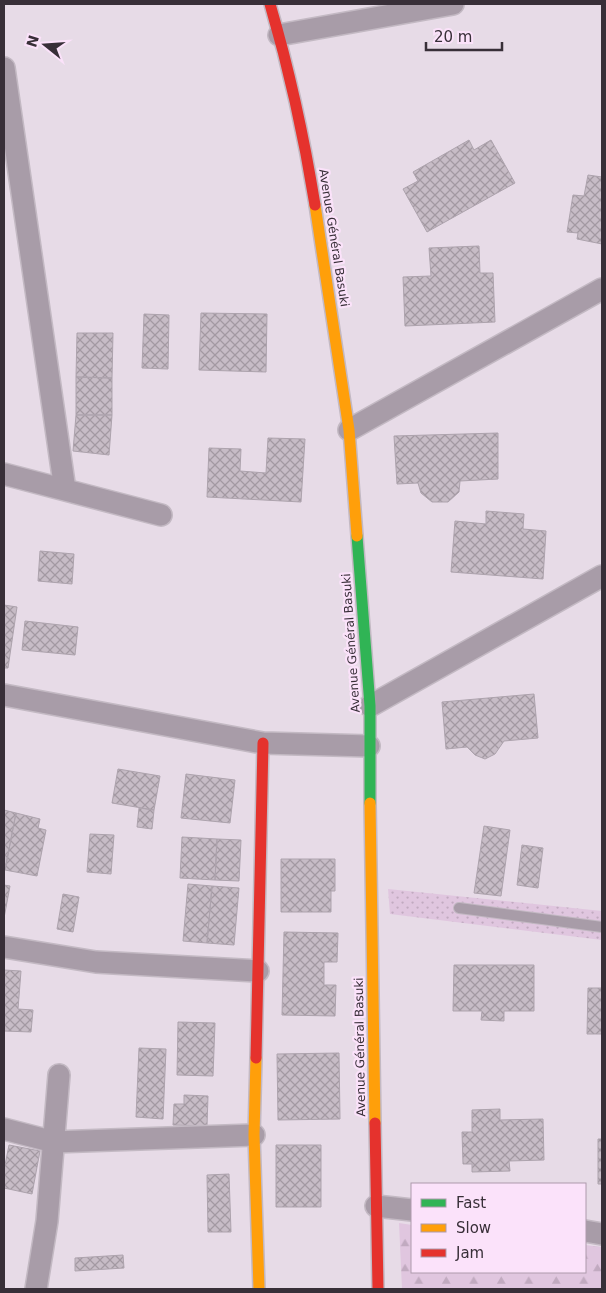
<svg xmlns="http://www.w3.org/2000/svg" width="606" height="1293" font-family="'DejaVu Sans',sans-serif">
<defs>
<pattern id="forest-firs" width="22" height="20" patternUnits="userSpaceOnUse" patternTransform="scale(1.25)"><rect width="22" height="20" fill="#e0c6df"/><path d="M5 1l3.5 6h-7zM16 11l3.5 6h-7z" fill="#c1aac0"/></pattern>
<pattern id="park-dots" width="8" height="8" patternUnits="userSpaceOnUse" patternTransform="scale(1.25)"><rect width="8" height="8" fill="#e0c6df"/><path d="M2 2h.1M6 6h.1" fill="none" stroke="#c1aac0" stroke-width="1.8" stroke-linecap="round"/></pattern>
<pattern id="building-cross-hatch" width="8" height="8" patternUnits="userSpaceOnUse" patternTransform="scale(1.25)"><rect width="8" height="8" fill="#c7bcc6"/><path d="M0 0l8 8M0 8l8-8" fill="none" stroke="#a399a2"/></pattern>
</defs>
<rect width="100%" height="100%" fill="#e7dbe7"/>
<path fill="url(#forest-firs)" d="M 399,1223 L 412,1225 L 412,1272 L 585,1272 L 585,1245 L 602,1247 L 602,1289 L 402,1289 Z"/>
<path fill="url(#park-dots)" d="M 388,889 L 602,911 L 602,940 L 390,914 Z"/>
<path fill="url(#building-cross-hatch)" stroke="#ada3ad" d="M 469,140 L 474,150 L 491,140 L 515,183 L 427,232 L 403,189 L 418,181 L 413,172 Z
M 588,175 L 602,177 L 602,244 L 577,239 L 578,233 L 567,232 L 573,195 L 584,196 Z
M 479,246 L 480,273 L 493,273 L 495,322 L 405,326 L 403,277 L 431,276 L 429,248 Z
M 201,313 L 267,314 L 266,372 L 199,370 Z
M 144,314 L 169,315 L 168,369 L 142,368 Z
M 77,333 L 113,333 L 112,378 L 76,377 Z
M 76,377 L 112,378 L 112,415 L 76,415 Z
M 76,415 L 112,415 L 109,455 L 73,451 Z
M 498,433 L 498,479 L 460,481 L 459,492 L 448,502 L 432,502 L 421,493 L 418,483 L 397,484 L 394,436 Z
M 268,438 L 305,439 L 301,502 L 207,497 L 209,448 L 241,449 L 240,471 L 266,473 Z
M 486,511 L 524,514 L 523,529 L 546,531 L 543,579 L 451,572 L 455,521 L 486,524 Z
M 40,551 L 74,554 L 72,584 L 38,581 Z
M 4,605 L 17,607 L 8,668 L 4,668 Z
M 25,621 L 78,627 L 75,655 L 22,650 Z
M 534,694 L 538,738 L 504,741 L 495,754 L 485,759 L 475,755 L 467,747 L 446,749 L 442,702 Z
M 118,769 L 160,776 L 154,810 L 112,803 Z
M 186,774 L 235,780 L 230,823 L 181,818 Z
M 139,808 L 154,810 L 152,829 L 137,827 Z
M 4,810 L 16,813 L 5,870 L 4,870 Z
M 16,813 L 40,819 L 38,828 L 46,830 L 37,876 L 5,870 Z
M 484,826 L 510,830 L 501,896 L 474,893 Z
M 90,834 L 114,835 L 111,874 L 87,872 Z
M 182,837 L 217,839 L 215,880 L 180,878 Z
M 217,839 L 241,840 L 239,881 L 215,880 Z
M 522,845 L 543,848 L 538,888 L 517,885 Z
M 281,859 L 335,859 L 335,891 L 331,891 L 331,912 L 281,912 Z
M 188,884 L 212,886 L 207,943 L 183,941 Z
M 4,885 L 10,886 L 4,918 Z
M 212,886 L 239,888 L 234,945 L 207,943 Z
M 63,894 L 79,897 L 73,932 L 57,929 Z
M 284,932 L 338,933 L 337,962 L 324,962 L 324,985 L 336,985 L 335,1016 L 282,1015 Z
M 454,965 L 534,965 L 534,1011 L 504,1011 L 504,1021 L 481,1020 L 482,1011 L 453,1011 Z
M 4,970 L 21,971 L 18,1009 L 33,1010 L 31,1032 L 4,1031 Z
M 588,988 L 602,988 L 602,1034 L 587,1034 Z
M 178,1022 L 215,1023 L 213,1076 L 177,1075 Z
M 139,1048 L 166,1049 L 163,1119 L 136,1117 Z
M 339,1053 L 340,1119 L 278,1120 L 277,1054 Z
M 184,1095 L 208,1096 L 207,1126 L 173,1125 L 174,1104 L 184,1104 Z
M 500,1109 L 500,1120 L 543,1119 L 544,1160 L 509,1161 L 510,1171 L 472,1172 L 472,1164 L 463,1164 L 462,1132 L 472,1132 L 472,1110 Z
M 598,1139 L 602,1139 L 602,1184 L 598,1184 Z
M 9,1145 L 40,1151 L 32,1194 L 4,1188 L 4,1170 Z
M 276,1145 L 321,1145 L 321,1207 L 276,1207 Z
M 229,1174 L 231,1232 L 208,1232 L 207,1175 Z
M 123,1255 L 124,1268 L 75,1271 L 75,1258 Z"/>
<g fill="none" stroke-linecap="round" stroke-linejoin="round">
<defs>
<path id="lane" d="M 459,908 L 602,927"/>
<path id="street" d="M 279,35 L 453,4
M 4,68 L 65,490
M 349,430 L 602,289
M 4,474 L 161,515
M 4,695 L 263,743 L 369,746
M 370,706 L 602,576
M 4,947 L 96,962 L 258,971
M 4,1129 L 54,1142 L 254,1135
M 376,1206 L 412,1210
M 585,1231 L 602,1234
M 36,1289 L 47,1221 L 59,1075"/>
<path id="fast" d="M 357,536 L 370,706 L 370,803"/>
<path id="slow" d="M 315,205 L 349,430 L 357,536
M 370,803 L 375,1123
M 256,1058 L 254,1135 L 259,1289"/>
<path id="jam" d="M 270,4 C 289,69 304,137 315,205
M 256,1058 L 263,743
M 375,1123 L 378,1289"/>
</defs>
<use href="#lane" stroke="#c3b9c3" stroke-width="12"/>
<use href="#street" stroke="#c3b9c3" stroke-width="24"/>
<use href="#fast" stroke="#c3b9c3" stroke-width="14"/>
<use href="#slow" stroke="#c3b9c3" stroke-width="14"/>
<use href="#jam" stroke="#c3b9c3" stroke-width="14"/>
<use href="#lane" stroke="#a89ca8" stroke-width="10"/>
<use href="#street" stroke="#a89ca8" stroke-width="21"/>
<use href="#fast" stroke="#30b455" stroke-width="11"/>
<use href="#slow" stroke="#ff9f0a" stroke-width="11"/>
<use href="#jam" stroke="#e5322d" stroke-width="11"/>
</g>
<g text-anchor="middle" stroke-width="4.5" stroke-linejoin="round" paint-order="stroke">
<g font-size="12" fill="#382f38" stroke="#fbe2fa">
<text transform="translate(334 238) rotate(81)" y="4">Avenue Général Basuki</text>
<text transform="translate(351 643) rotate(-94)" y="4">Avenue Général Basuki</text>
<text transform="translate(360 1047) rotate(-91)" y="4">Avenue Général Basuki</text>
</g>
</g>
<rect width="606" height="1293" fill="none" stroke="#382f38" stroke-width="10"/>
<rect x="411" y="1183" width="175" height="90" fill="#fbe2fa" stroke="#ad9aac"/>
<rect x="421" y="1199" width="25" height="8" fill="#30b455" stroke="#ad9aac"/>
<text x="456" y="1208" font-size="15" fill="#382f38">Fast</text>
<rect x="421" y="1224" width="25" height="8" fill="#ff9f0a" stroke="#ad9aac"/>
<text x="456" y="1233" font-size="15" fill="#382f38">Slow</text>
<rect x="421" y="1249" width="25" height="8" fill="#e5322d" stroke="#ad9aac"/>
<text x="456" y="1258" font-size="15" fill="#382f38">Jam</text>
<g transform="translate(45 45) rotate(287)" stroke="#fbe2fa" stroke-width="4" paint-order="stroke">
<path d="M0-4L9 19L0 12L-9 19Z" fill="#382f38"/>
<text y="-8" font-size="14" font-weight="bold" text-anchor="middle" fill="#382f38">N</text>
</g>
<path d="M426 42v8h76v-8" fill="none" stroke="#382f38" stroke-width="2.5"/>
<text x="434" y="42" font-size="15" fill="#382f38" stroke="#fbe2fa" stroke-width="4" paint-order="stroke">20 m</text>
</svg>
